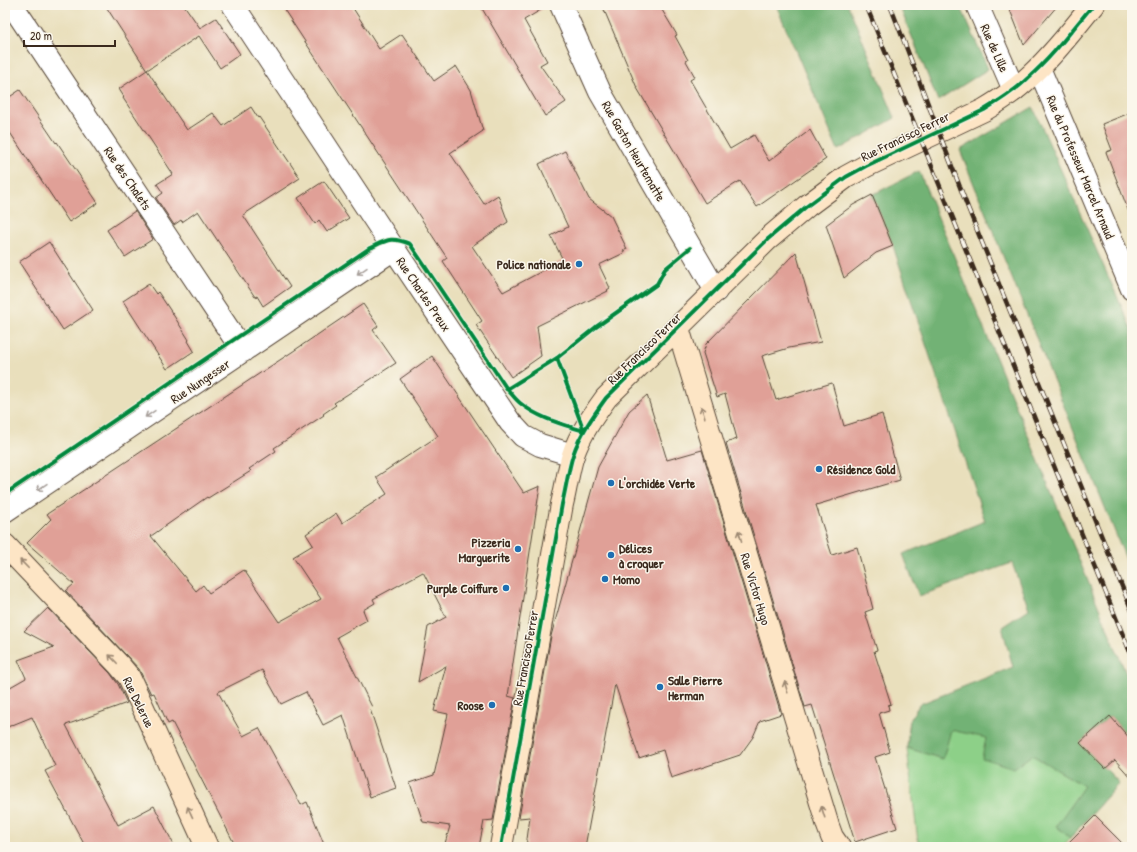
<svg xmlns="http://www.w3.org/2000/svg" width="1137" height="852" font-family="'Patrick Hand',sans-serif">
<rect width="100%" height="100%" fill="#fbf7ec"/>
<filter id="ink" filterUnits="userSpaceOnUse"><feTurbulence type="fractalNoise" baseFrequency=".025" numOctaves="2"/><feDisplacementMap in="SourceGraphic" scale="8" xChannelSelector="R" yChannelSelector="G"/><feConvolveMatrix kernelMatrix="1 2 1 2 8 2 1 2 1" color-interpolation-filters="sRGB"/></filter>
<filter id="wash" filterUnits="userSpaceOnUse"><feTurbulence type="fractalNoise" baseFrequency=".012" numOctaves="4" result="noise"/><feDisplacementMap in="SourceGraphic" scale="16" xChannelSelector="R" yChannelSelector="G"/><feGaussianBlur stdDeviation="0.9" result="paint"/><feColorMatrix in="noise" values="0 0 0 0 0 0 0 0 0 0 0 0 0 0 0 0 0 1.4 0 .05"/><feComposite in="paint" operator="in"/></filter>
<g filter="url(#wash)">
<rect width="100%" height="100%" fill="#e9dfbc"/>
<path fill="#8dd088" stroke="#647d53" d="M 920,704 L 1047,706 L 1119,783 L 1062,847 L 947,847 L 918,842 L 907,748 L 910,719 Z"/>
<path fill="#72b274" stroke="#566e49" d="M 776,5 L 848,5 L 895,118 L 838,150 Z
M 899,5 L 960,5 L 988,69 L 938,101 Z
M 1033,107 L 1132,330 L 1132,574 L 960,150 Z
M 919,171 L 1132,688 L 1132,741 L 1110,716 L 1081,742 L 1119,783 L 1070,838 L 1056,826 L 1084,786 L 1032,755 L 1014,768 L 982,758 L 986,738 L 951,730 L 943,759 L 907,748 L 910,719 L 920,704 L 1013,667 L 1002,627 L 1029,609 L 1012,563 L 919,596 L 903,554 L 985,521 L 893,246 L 872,195 Z"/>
<g id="blocks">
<path fill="#e0a097" d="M 105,5 L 184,5 L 200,28 L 216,18 L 240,54 L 220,68 L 199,36 L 147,70 Z
M 281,5 L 351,5 L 379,49 L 402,34 L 434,81 L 456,66 L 471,90 L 483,131 L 450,153 L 484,204 L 498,195 L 508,222 L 472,246 L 503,292 L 563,260 L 551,236 L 568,227 L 539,164 L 565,151 L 589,199 L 611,216 L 627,249 L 623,251 L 624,253 L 599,265 L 610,288 L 607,290 L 608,291 L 537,326 L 541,356 L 511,377 L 476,325 L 482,321 L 443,261 L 447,258 Z
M 480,5 L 549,5 L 524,20 L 547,61 L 540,65 L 566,102 L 545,116 Z
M 602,5 L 659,5 L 677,35 L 675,36 L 688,60 L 686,61 L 695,77 L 690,80 L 730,149 L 754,135 L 769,161 L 810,130 L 826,159 L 757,207 L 740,181 L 705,203 L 637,88 Z
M 1008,5 L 1058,5 L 1024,45 Z
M 147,70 L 187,130 L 213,113 L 223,126 L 251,107 L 258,118 L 259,117 L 300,178 L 243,215 L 290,287 L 263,306 L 257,296 L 255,297 L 198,211 L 182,222 L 181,220 L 174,225 L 156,198 L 163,193 L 157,184 L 173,174 L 123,98 L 124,97 L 119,89 Z
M 20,90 L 56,143 L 57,142 L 98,203 L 69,222 L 5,125 L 5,100 Z
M 1132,112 L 1132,215 L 1130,215 L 1106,152 L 1112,150 L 1102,124 Z
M 324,181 L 349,218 L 327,232 L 319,220 L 315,224 L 298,198 Z
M 872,195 L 893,246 L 876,253 L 844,278 L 826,225 L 853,205 Z
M 135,211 L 153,239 L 125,257 L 107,230 Z
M 49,242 L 93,310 L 63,330 L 19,262 Z
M 796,252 L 821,342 L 789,348 L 762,356 L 776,400 L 832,383 L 844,426 L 882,414 L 900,480 L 816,505 L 832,555 L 857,547 L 873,609 L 865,612 L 877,650 L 874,651 L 891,704 L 888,705 L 889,710 L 879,713 L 890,752 L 875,757 L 897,828 L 855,842 L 812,705 L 805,707 L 726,443 L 737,439 L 725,394 L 717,397 L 703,353 L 706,344 Z
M 149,284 L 156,294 L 158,292 L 174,316 L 189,340 L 188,341 L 194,351 L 167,369 L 123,301 Z
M 363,304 L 378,326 L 373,330 L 396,363 L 334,403 L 336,405 L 323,414 L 324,415 L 274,448 L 276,451 L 249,469 L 251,471 L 208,498 L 207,497 L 151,536 L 196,591 L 203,585 L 209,593 L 244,570 L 279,622 L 321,599 L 293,557 L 313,545 L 306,534 L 336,513 L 342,523 L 387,494 L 376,477 L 438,436 L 400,379 L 432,356 L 524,493 L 540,486 L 508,696 L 515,698 L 493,820 L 484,821 L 479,847 L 444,847 L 450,826 L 423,822 L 410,783 L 434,775 L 448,714 L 434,711 L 446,666 L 418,682 L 428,627 L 446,617 L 423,572 L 373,599 L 375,603 L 363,610 L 367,620 L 337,637 L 372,707 L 370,709 L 396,788 L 370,797 L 343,715 L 323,725 L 306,692 L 281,704 L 262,670 L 218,692 L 243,736 L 259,728 L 301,805 L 307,802 L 325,847 L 236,847 L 172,722 L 168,724 L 154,693 L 151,694 L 139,669 L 66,591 L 74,584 L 27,543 L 51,519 L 47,514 L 292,352 Z
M 647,395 L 667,460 L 702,450 L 781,714 L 760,721 L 753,737 L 740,755 L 671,778 L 663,750 L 639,758 L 615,684 L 585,847 L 526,847 L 530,817 L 519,818 L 551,636 L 598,467 L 629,411 Z
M 48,608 L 110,673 L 118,684 L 127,703 L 66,725 L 118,825 L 154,806 L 175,847 L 78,847 L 84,844 L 45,771 L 55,766 L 32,717 L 5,728 L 5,690 L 26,678 L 18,660 L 54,647 L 24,631 Z
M 1110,716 L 1132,741 L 1132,779 L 1115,760 L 1105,769 L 1080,743 Z
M 1095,816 L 1126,847 L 1064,847 Z"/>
</g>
</g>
<g filter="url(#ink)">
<use href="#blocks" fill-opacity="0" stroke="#554536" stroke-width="1"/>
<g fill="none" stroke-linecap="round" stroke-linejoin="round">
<defs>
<path id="street" d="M 12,5 L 243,351
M 233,5 L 388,240 L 510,422 L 523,436 L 540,445 L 573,455
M 561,5 L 600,92 L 716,291
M 977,5 L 1014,90
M 1039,68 L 1132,289
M 5,511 L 394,249"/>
<path id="secondary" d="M 678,328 L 828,826 L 832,837 L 839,847
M 5,545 L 119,665 L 129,677 L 207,847
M 501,847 L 562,504 C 566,488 568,471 573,455 C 580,434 593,416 606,398 L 768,239 L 807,206 L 846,177 L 866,166 L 984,110 C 999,101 1015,91 1028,78 C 1053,56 1072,30 1093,5"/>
</defs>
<use href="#street" stroke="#554536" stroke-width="24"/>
<use href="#secondary" stroke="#554536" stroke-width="24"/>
<use href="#street" stroke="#fff" stroke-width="22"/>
<use href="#secondary" stroke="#fde5c5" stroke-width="22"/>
<defs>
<path id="rail" d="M 866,5 L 1132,657
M 890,5 L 968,208 L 1132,611"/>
</defs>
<use href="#rail" stroke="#3b2a1e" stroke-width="4.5"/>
<use href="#rail" stroke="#fbf7ec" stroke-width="3" stroke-dasharray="9" stroke-linecap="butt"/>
<defs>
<path id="cycleway" d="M 557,358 L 584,431
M 507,389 L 557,358 L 596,327 L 657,284 L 665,269 L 690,248
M 5,494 L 370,248 C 387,240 391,236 410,244 L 507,389 C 511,393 515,399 520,403 C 538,418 562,424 584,431
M 501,847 L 562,504 C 566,488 568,471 573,455 C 580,434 593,416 606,398 L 768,239 L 807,206 L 846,177 L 866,166 L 984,110 C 999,101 1015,91 1028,78 C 1053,56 1072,30 1093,5"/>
</defs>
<use href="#cycleway" stroke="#fbf7ec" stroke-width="6"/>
<use href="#cycleway" stroke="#00873e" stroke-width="4"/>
</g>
<defs><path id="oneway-shaft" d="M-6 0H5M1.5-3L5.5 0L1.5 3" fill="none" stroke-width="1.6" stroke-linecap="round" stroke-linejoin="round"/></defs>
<g stroke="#a79f9a">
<use href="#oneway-shaft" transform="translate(362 271) rotate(146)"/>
<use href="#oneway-shaft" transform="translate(150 414) rotate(146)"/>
<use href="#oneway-shaft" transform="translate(42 487) rotate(146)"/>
</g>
<g stroke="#9c8872">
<use href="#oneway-shaft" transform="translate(703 412) rotate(-107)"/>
<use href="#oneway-shaft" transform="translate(740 536) rotate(-107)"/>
<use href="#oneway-shaft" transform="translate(24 564) rotate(-134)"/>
<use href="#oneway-shaft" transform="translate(113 659) rotate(-134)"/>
<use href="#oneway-shaft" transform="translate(786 687) rotate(-107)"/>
<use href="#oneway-shaft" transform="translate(190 812) rotate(-115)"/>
<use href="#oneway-shaft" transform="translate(823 812) rotate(-107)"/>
</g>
</g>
<g fill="#1f6fb2" stroke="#fbf7ec" stroke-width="1.5">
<circle cx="579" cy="264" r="4"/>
<circle cx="819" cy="469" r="4"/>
<circle cx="611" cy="483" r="4"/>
<circle cx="518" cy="549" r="4"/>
<circle cx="611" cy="555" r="4"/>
<circle cx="605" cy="579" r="4"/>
<circle cx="506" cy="588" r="4"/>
<circle cx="660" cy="687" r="4"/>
<circle cx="492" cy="705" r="4"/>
</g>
<g text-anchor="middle" stroke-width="3" stroke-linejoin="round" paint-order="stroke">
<g font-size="13" fill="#3b2a1e" stroke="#fbf7ec">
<text transform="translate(995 48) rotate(66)" y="5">Rue de Lille</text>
<text transform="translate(905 136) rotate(-26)" y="5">Rue Francisco Ferrer</text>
<text transform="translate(634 151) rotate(60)" y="5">Rue Gaston Heurtematte</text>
<text transform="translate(1081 167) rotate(67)" y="5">Rue du Professeur Marcel Arnaud</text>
<text transform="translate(128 178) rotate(56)" y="5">Rue des Chalets</text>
<text transform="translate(424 294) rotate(56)" y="5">Rue Charles Preux</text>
<text transform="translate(644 348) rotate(-44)" y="5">Rue Francisco Ferrer</text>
<text transform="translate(200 381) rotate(-34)" y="5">Rue Nungesser</text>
<text transform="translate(756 589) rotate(73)" y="5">Rue Victor Hugo</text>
<text transform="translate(525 658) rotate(-80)" y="5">Rue Francisco Ferrer</text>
<text transform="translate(139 702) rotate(64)" y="5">Rue Delerue</text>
</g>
<g font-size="13" font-weight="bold" fill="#3b2a1e" stroke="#fbf7ec" text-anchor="start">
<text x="571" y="269" text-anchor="end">Police nationale</text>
<text x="827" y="474">Résidence Gold</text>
<text x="619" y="488">L'orchidée Verte</text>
<text x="510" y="547" text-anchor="end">Pizzeria<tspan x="510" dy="15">Marguerite</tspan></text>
<text x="619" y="553">Délices<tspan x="619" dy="15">à croquer</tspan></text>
<text x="613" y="584">Momo</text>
<text x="498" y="593" text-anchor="end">Purple Coiffure</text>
<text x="668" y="685">Salle Pierre<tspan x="668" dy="15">Herman</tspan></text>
<text x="484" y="710" text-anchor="end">Roose</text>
</g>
</g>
<rect width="1137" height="852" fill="none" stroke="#fbf7ec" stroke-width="20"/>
<path d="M24 40v6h91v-6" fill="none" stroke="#3b2a1e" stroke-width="2"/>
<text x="30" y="40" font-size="12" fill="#3b2a1e" stroke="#fbf7ec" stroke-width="3" paint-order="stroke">20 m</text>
</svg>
